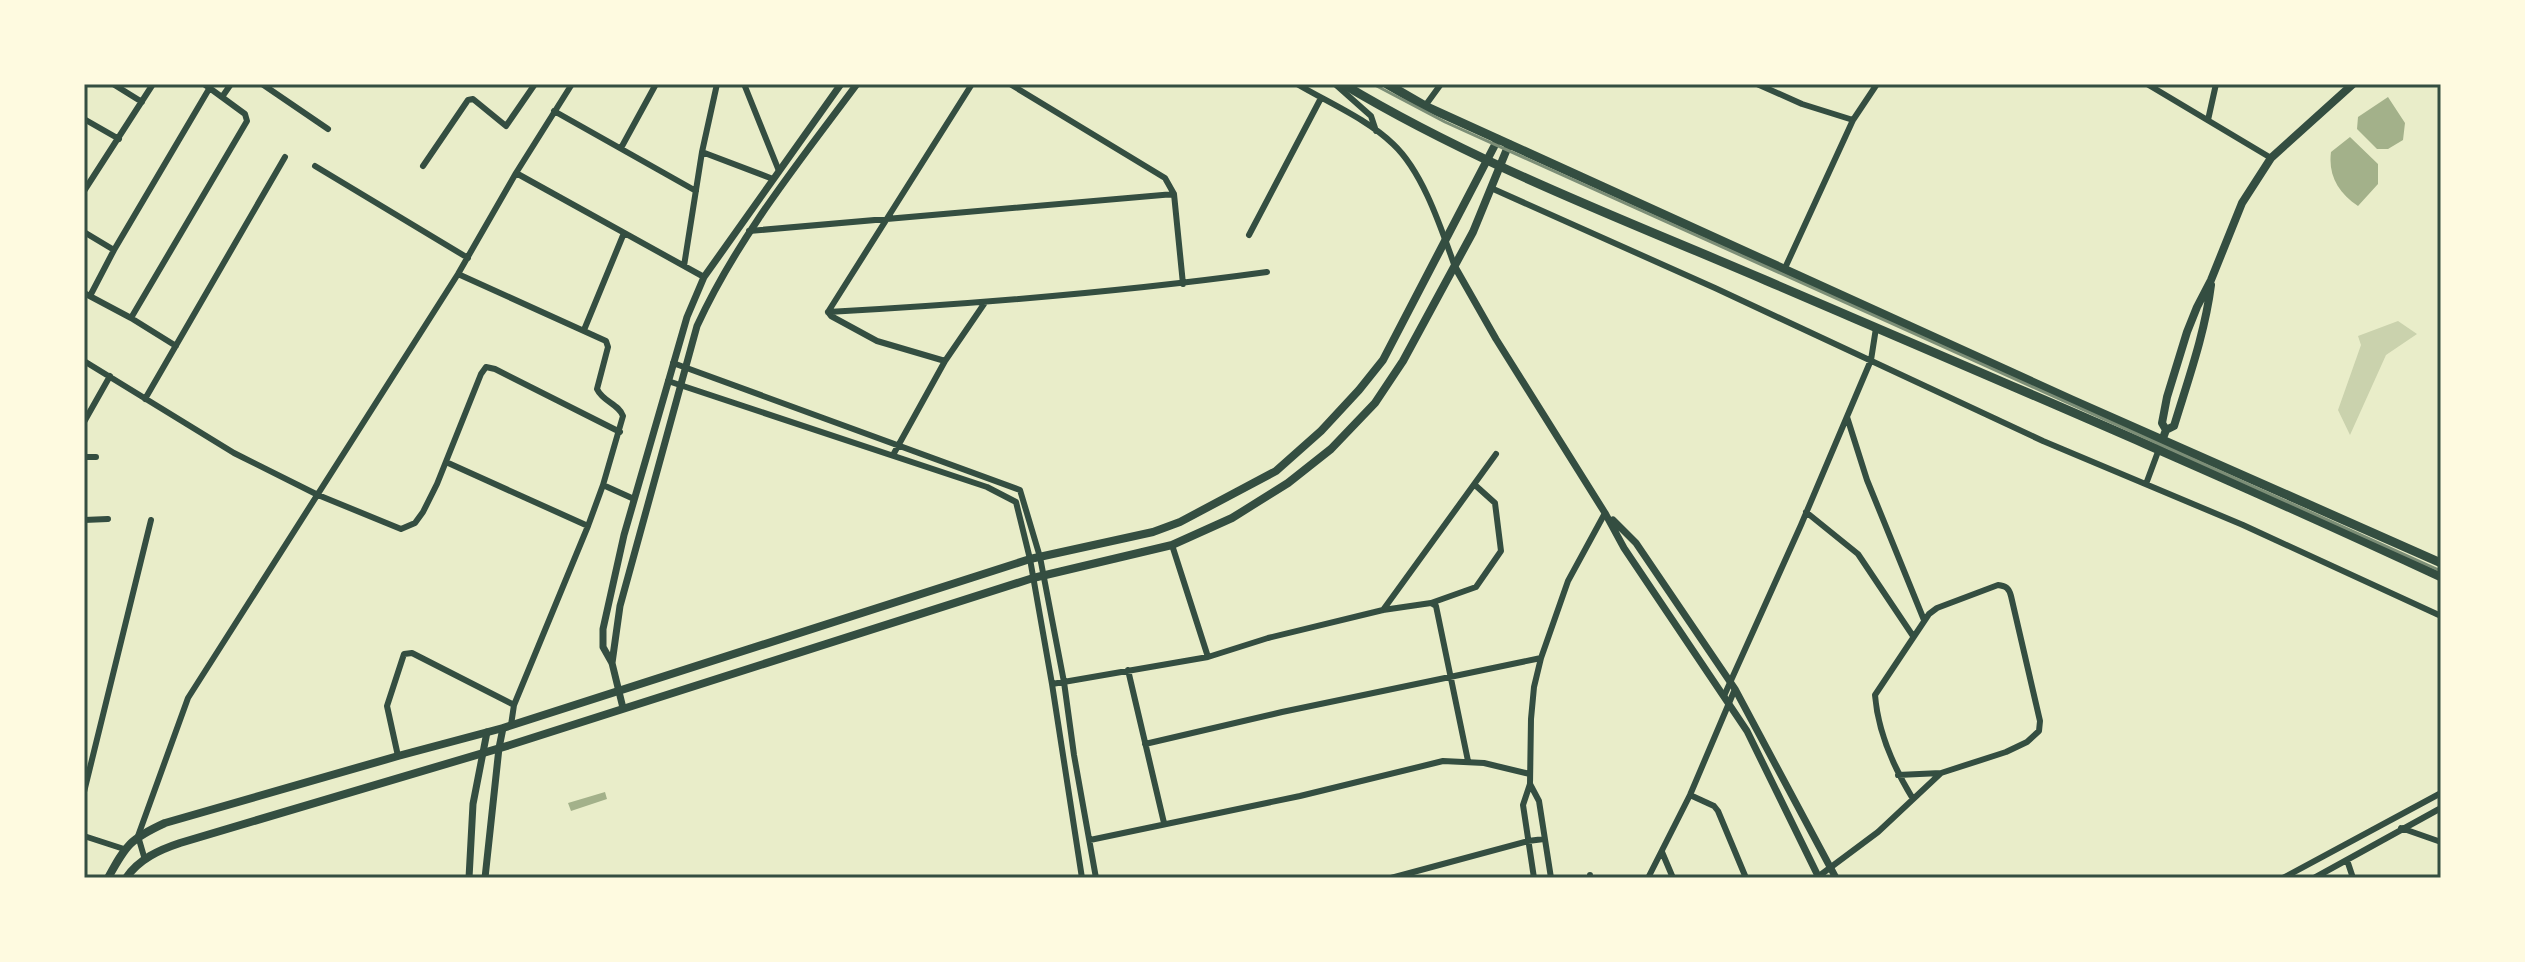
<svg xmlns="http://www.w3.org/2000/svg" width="2525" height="962" font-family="Manrope,sans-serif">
<rect width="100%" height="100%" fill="#e9edc9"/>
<path fill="#cad2ad" d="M 2398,321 L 2417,334 L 2386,355 L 2350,435 L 2338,410 L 2361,345 L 2358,336 Z"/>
<path fill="#a3b18a" d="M 2388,97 L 2405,123 L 2403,140 L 2388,149 L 2377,149 L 2357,129 L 2358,117 Z
M 2350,137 L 2378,164 L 2378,184 L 2358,206 C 2338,193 2328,175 2331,152 Z
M 605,792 L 607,799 L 571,811 L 568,803 Z"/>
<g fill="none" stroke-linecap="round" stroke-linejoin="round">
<path stroke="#344e41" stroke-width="6" d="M 113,84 L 142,102
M 262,84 L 328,129
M 744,84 L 779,171
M 1010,84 L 1165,178 L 1174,194 L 1183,284
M 1297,84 C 1329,103 1367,119 1393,144 C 1423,172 1441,228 1455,267
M 1335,84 L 1371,116 L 1376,131
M 1757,84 L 1802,104 L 1853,120
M 2147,84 L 2271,158
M 222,97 L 231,84
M 1425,106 L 1441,84
M 554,111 L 696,191
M 84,119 L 119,139
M 2208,120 L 2216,84
M 621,148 L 656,84
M 702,152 L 773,179
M 315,166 L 468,258
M 423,166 L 468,100 L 473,99 L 506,126 L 535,84
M 516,173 L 704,277
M 1491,188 L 1715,288 L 2043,441 L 2243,525 L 2441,616
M 84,191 L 153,84
M 749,231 L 1174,194
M 84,232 L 114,250
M 1249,235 L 1321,98
M 684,266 L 702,152 L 717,84
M 1785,268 L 1853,120 L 1877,84
M 84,293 L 131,318 L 176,346
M 90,296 L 114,250 L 209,89
M 828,312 C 975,304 1121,292 1267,272
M 828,312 L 972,84
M 828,312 L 831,316 L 877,341 L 945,361
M 131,318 L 247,121 L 245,114 L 204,84
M 584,330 L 624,233
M 84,361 L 234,453 L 318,495 L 401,529 L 415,523 L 423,512 L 437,484 L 481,374 L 486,367 L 495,369 L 620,432
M 673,363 L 1020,490 L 1040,557 L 1064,682 L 1074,755 L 1096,878
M 668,381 L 987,487 L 1016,502 L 1030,559 L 1052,684 L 1082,878
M 145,399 L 285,157
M 1847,417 L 1867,480 L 1924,620
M 84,422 L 110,376
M 893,455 L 945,361 L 984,304
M 84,457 L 96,457
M 446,462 L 588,526 L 603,485 L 623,416 C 619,404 603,402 597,389 L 608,347 L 606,341 L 458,274
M 2146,484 L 2159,449
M 603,485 L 634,499
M 1806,512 L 1858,554 L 1913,636
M 84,520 L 108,519
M 1172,545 L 1208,657
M 1431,603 L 1476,587 L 1501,551 L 1495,503 L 1475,485
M 1383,610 L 1496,454
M 1128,670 L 1164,823
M 1052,684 L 1208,657 L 1268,638 L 1383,610 L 1431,603 L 1436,606 L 1468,761
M 1724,696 L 1801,525 L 1871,360 L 1876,328
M 511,725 L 514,705 L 588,526
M 1145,744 L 1282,712 L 1541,658
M 398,756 L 387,706 L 404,654 L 412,653 L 514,705
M 1898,775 L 1941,773
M 1530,784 L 1539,801 L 1551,878
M 84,792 L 151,520
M 1690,795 L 1714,806 L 1718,811 L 1746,878
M 2401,828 L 2441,842
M 84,836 L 124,849
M 1090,840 L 1300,796 L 1443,761 L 1484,763 L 1530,774
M 1662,852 L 1673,878
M 145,860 L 138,836 L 188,698 L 458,274 L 516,173 L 572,84
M 2347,860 L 2353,878
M 1590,875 L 1590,878
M 1819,876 L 1878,832 L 1941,773 L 2006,752 L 2027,742 L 2039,731 L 2040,721 L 2011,596 C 2009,588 2006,586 1998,585 L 1937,608 L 1929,614 L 1875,695 C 1878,733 1894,768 1913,799
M 774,878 L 790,878
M 1391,878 L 1528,841 L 1544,839
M 1534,878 L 1523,805 L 1530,784 L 1531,719 L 1534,687 L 1541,658 L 1568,581 L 1605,513
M 1648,878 L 1690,795 L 1735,689
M 2283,878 L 2441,793
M 2314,878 L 2441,808"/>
<path stroke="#344e41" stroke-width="7" d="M 1455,267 L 1496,339 L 1605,513 L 1624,548 L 1747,731 L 1819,878
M 1613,520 L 1636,543 L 1735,689 L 1836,878
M 612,663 L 620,606 L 697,326 C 738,237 799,162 857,84
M 623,708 L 612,663 L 603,647 L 603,629 L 624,535 L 687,317 L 704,277 L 841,84
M 469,878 L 473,804 L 487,732
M 485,878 L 499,748 L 503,728"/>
<path stroke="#344e41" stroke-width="8" d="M 2166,430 L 2174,426 C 2188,380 2205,333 2211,285
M 2160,446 L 2166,430 L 2162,423 L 2167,397 L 2187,332 L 2197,307 L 2211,280 L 2242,203 L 2271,158 L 2353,84
M 108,878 C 126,845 130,839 165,823 L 398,756 L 503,728 L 1030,559 L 1153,532 L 1180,522 L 1276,471 L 1321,431 L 1359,390 L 1383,360 L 1498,139
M 126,878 C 139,859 159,850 180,843 L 510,745 L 1033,578 L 1172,545 L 1232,518 L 1288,483 L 1331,449 L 1375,403 L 1403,361 L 1473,232 L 1509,144"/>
<path stroke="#344e41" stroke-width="9" d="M 1343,84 C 1476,164 1623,219 1765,280 C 1991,377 2218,473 2441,577
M 1387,84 L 1425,106 L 2072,400 L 2441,563"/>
<path stroke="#7c8e77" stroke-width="3" d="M 1373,84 L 1445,122 L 2441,571"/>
</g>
<rect width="2525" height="962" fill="none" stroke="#fefae0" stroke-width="172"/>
<rect x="86" y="86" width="2353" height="790" fill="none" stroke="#344e41" stroke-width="3"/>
</svg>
